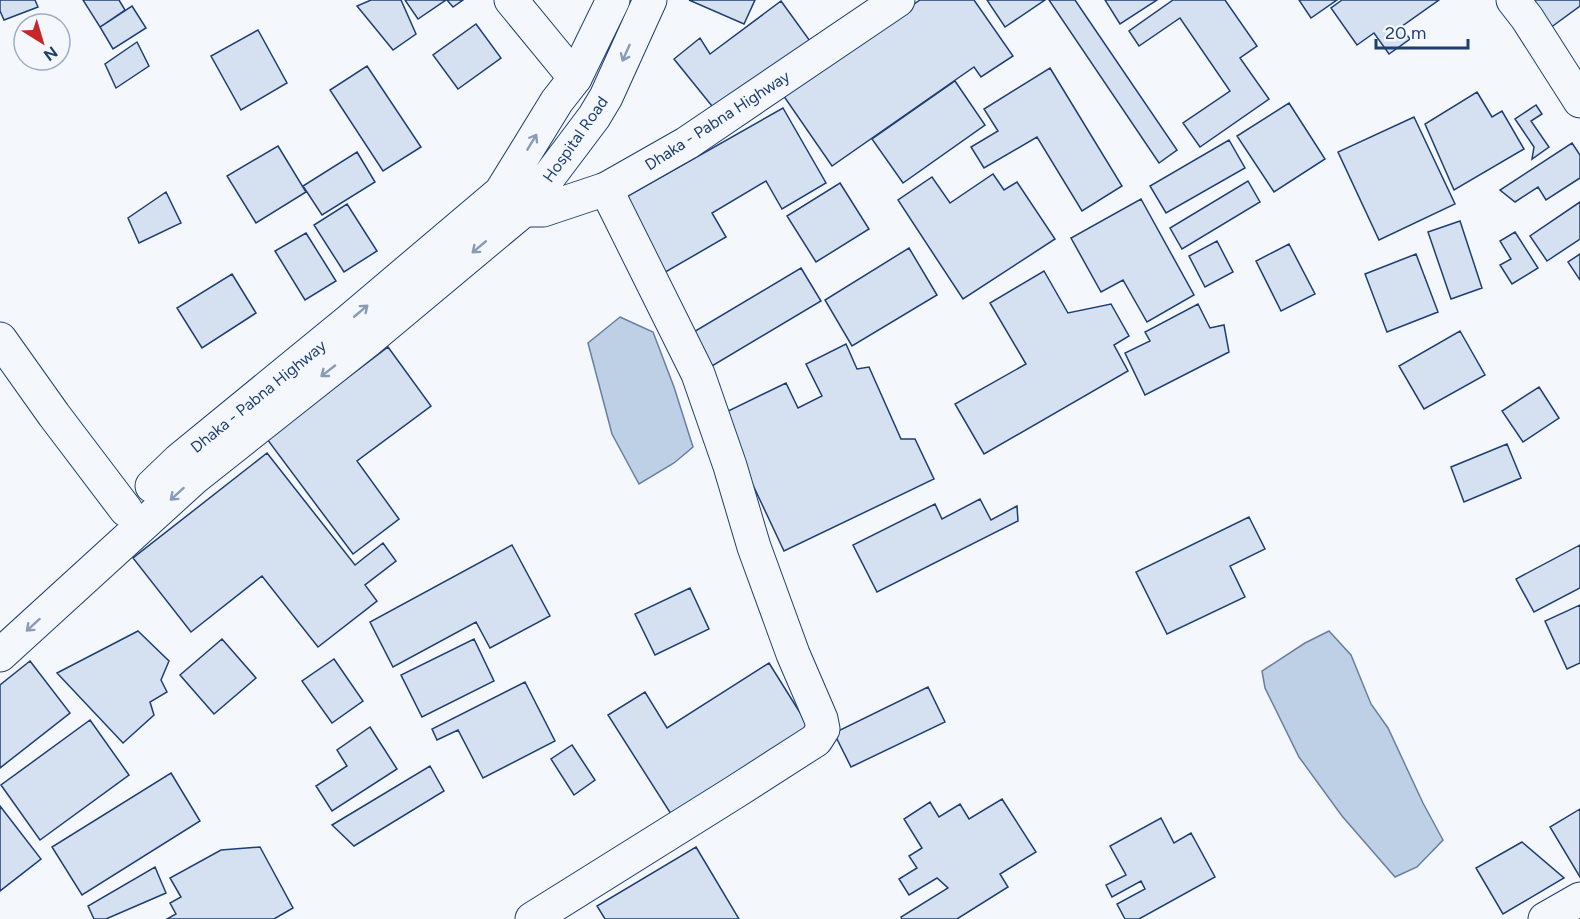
<svg xmlns="http://www.w3.org/2000/svg" width="1580" height="919" font-family="Figtree,sans-serif">
<rect width="100%" height="100%" fill="#f4f7fb"/>
<path fill="#bed0e5" stroke="#687fa3" stroke-width="1.5" d="M 620,317 L 653,332 L 674,387 L 693,447 L 674,463 L 639,484 L 612,434 L 588,343 Z
M 1329,631 L 1351,655 L 1371,704 L 1388,728 L 1423,803 L 1443,840 L 1417,867 L 1395,877 L 1342,816 L 1299,757 L 1265,688 L 1262,671 L 1305,643 Z"/>
<path fill="#d5e0f0" stroke="#1d3f73" stroke-width="1.5" d="M 0,0 L 35,0 L 38,7 L 4,20 L 0,11 Z
M 83,0 L 119,0 L 125,10 L 100,27 Z
M 371,0 L 401,0 L 416,34 L 393,50 L 357,6 Z
M 405,0 L 446,0 L 418,19 Z
M 447,0 L 463,0 L 453,7 Z
M 689,0 L 755,0 L 744,24 Z
M 920,0 L 974,0 L 1013,56 L 981,77 L 974,67 L 832,166 L 783,95 Z
M 987,0 L 1045,0 L 1005,27 Z
M 1049,0 L 1075,0 L 1177,150 L 1159,163 Z
M 1105,0 L 1157,0 L 1120,24 Z
M 1173,0 L 1225,0 L 1257,46 L 1240,58 L 1269,99 L 1200,147 L 1183,123 L 1230,91 L 1180,18 L 1139,46 L 1129,31 Z
M 1299,0 L 1337,0 L 1311,18 Z
M 1342,0 L 1439,0 L 1401,27 L 1410,39 L 1389,54 L 1374,33 L 1357,45 L 1331,8 Z
M 1530,0 L 1580,0 L 1580,6 L 1550,28 Z
M 781,1 L 810,41 L 716,111 L 674,59 L 700,38 L 710,54 Z
M 132,6 L 146,28 L 113,49 L 100,27 Z
M 476,24 L 501,58 L 458,89 L 433,55 Z
M 258,30 L 287,83 L 241,110 L 211,56 Z
M 137,42 L 149,66 L 116,88 L 105,64 Z
M 367,66 L 421,147 L 383,171 L 330,90 Z
M 1050,68 L 1122,186 L 1082,211 L 1037,137 L 984,168 L 971,147 L 998,131 L 984,109 Z
M 955,81 L 985,125 L 903,183 L 872,139 Z
M 1477,92 L 1492,117 L 1502,111 L 1524,149 L 1454,190 L 1425,124 Z
M 1289,103 L 1325,159 L 1274,192 L 1237,136 Z
M 1536,105 L 1542,114 L 1531,121 L 1549,147 L 1532,159 L 1534,147 L 1515,119 Z
M 783,108 L 826,183 L 782,209 L 766,181 L 712,213 L 726,237 L 662,274 L 619,201 Z
M 1414,117 L 1455,204 L 1379,240 L 1338,152 Z
M 1229,140 L 1245,168 L 1166,213 L 1150,186 Z
M 1572,143 L 1580,155 L 1580,178 L 1546,200 L 1538,187 L 1515,202 L 1500,190 Z
M 278,146 L 306,192 L 256,223 L 227,176 Z
M 357,152 L 375,182 L 322,215 L 303,186 Z
M 993,174 L 1004,190 L 1017,182 L 1055,239 L 963,299 L 898,200 L 932,177 L 950,203 Z
M 1248,181 L 1260,202 L 1182,249 L 1170,228 Z
M 840,183 L 869,229 L 816,262 L 787,216 Z
M 166,192 L 181,223 L 139,243 L 128,218 Z
M 1141,199 L 1194,295 L 1147,322 L 1123,280 L 1101,292 L 1071,238 Z
M 1580,202 L 1580,239 L 1547,261 L 1530,236 Z
M 347,204 L 377,251 L 344,272 L 314,225 Z
M 1460,221 L 1482,288 L 1451,299 L 1428,232 Z
M 1515,232 L 1538,268 L 1512,284 L 1500,265 L 1511,259 L 1500,241 Z
M 306,233 L 336,281 L 305,300 L 275,251 Z
M 1217,241 L 1233,272 L 1205,287 L 1189,256 Z
M 1289,244 L 1315,294 L 1281,311 L 1256,261 Z
M 909,248 L 937,295 L 852,346 L 825,300 Z
M 1416,254 L 1438,312 L 1387,332 L 1365,274 Z
M 1580,254 L 1580,280 L 1568,262 Z
M 801,268 L 821,301 L 712,366 L 692,333 Z
M 1044,271 L 1068,313 L 1111,304 L 1129,336 L 1114,345 L 1128,371 L 984,454 L 955,404 L 1026,364 L 990,303 Z
M 232,274 L 256,313 L 202,348 L 177,308 Z
M 1198,304 L 1210,328 L 1224,325 L 1229,352 L 1145,395 L 1125,353 L 1150,341 L 1145,332 Z
M 1460,331 L 1485,375 L 1424,409 L 1399,366 Z
M 846,344 L 857,369 L 869,367 L 901,439 L 915,439 L 934,479 L 784,551 L 720,415 L 786,383 L 798,408 L 822,396 L 806,364 Z
M 388,347 L 431,406 L 357,461 L 399,519 L 353,554 L 267,439 Z
M 1539,387 L 1559,418 L 1523,442 L 1502,411 Z
M 1507,444 L 1521,478 L 1464,502 L 1451,467 Z
M 267,453 L 355,565 L 383,543 L 396,561 L 365,585 L 377,601 L 318,647 L 262,576 L 191,632 L 133,558 Z
M 980,499 L 991,520 L 1017,506 L 1018,521 L 877,592 L 853,545 L 935,504 L 942,519 Z
M 1249,517 L 1265,549 L 1230,566 L 1245,597 L 1167,634 L 1136,572 Z
M 512,545 L 550,616 L 490,648 L 476,622 L 393,667 L 370,622 Z
M 1580,545 L 1580,588 L 1534,612 L 1516,579 Z
M 690,588 L 709,629 L 655,655 L 635,614 Z
M 1580,605 L 1580,663 L 1567,669 L 1545,621 Z
M 138,631 L 169,661 L 161,680 L 167,692 L 150,702 L 154,715 L 123,743 L 57,673 Z
M 222,639 L 256,678 L 214,714 L 180,675 Z
M 474,639 L 494,681 L 422,717 L 401,675 Z
M 334,659 L 363,701 L 332,723 L 302,681 Z
M 30,661 L 70,713 L 0,768 L 0,685 Z
M 769,663 L 809,727 L 671,814 L 608,715 L 645,692 L 667,728 Z
M 525,682 L 555,741 L 483,778 L 458,730 L 437,740 L 432,729 Z
M 928,687 L 945,722 L 851,767 L 834,733 Z
M 90,720 L 129,775 L 40,840 L 1,785 Z
M 370,727 L 397,769 L 332,811 L 316,786 L 347,766 L 337,750 Z
M 572,745 L 595,780 L 574,795 L 551,759 Z
M 430,766 L 444,791 L 354,846 L 332,825 Z
M 171,773 L 200,821 L 82,895 L 52,847 Z
M 1002,799 L 1036,852 L 1000,874 L 1008,887 L 957,919 L 902,919 L 901,917 L 948,888 L 937,878 L 909,895 L 899,879 L 917,868 L 909,856 L 922,848 L 904,819 L 930,802 L 939,817 L 960,804 L 969,819 Z
M 0,806 L 41,859 L 0,891 Z
M 1580,809 L 1580,877 L 1550,827 Z
M 1161,818 L 1174,843 L 1191,833 L 1215,877 L 1139,919 L 1125,919 L 1117,904 L 1145,889 L 1141,881 L 1112,897 L 1106,885 L 1126,875 L 1110,846 Z
M 1522,842 L 1564,878 L 1503,914 L 1476,868 Z
M 260,847 L 293,908 L 274,919 L 167,919 L 176,914 L 170,903 L 181,897 L 170,878 L 221,850 Z
M 696,847 L 739,919 L 605,919 L 597,906 Z
M 155,867 L 166,893 L 106,919 L 94,919 L 88,906 Z"/>
<g fill="none" stroke-linecap="round" stroke-linejoin="round">
<defs>
<path id="minor" d="M 511,0 L 575,78
M 1513,0 L 1527,18 L 1580,101
M 0,339 L 54,415 L 126,510
M 532,919 L 735,792 L 816,740 L 823,729 L 821,719 L 793,654 L 754,547 L 730,466 L 698,374 L 606,189
M 1545,919 L 1580,899"/>
<path id="major" d="M 505,196 L 524,210 L 543,210 L 606,189 L 687,143 L 898,0"/>
<path id="highway" d="M 152,486 L 179,460 L 350,320 L 501,192 L 557,101 L 575,78 L 613,0
M 0,655 L 194,478 L 367,341 L 524,210 L 594,117 L 606,97 L 650,0"/>
</defs>
<use href="#minor" stroke="#1d3f73" stroke-width="35"/>
<use href="#major" stroke="#1d3f73" stroke-width="35"/>
<use href="#highway" stroke="#1d3f73" stroke-width="35"/>
<use href="#minor" stroke="#f4f7fb" stroke-width="33"/>
<use href="#major" stroke="#f4f7fb" stroke-width="33"/>
<use href="#highway" stroke="#f4f7fb" stroke-width="33"/>
</g>
<defs><path id="oneway-shaft" d="M-6 0H5M1.5-3L5.5 0L1.5 3" fill="none" stroke-width="1.6" stroke-linecap="round" stroke-linejoin="round" transform="scale(1.5)"/></defs>
<g stroke="#889bb7">
<use href="#oneway-shaft" transform="translate(626 53) rotate(114)"/>
<use href="#oneway-shaft" transform="translate(532 142) rotate(-59)"/>
<use href="#oneway-shaft" transform="translate(479 247) rotate(140)"/>
<use href="#oneway-shaft" transform="translate(361 311) rotate(-40)"/>
<use href="#oneway-shaft" transform="translate(328 371) rotate(142)"/>
<use href="#oneway-shaft" transform="translate(177 494) rotate(138)"/>
<use href="#oneway-shaft" transform="translate(33 625) rotate(138)"/>
</g>
<g text-anchor="middle" stroke-width="4.5" stroke-linejoin="round" paint-order="stroke">
<g font-size="16" fill="#1d3f73" stroke="#f4f7fb">
<text transform="translate(717 120) rotate(-33)" y="6">Dhaka - Pabna Highway</text>
<text transform="translate(575 139) rotate(-55)" y="6">Hospital Road</text>
<text transform="translate(258 396) rotate(-39)" y="6">Dhaka - Pabna Highway</text>
</g>
</g>
<g transform="translate(42 42) rotate(143)"><circle r="28" fill="#f4f7fb" stroke="#9eadc5" stroke-width="1.5"/>
<path d="M0-4.5L10 22L0 15L-10 22Z" fill="#c62828"/>
<text y="-9" font-size="16" font-weight="bold" text-anchor="middle" fill="#1d3f73">N</text>
</g>
<path d="M1376 39v9h92v-9" fill="none" stroke="#1d3f73" stroke-width="3"/>
<text x="1385" y="39" font-size="18" fill="#1d3f73" stroke="#f4f7fb" stroke-width="4.5" paint-order="stroke">20 m</text>
</svg>
